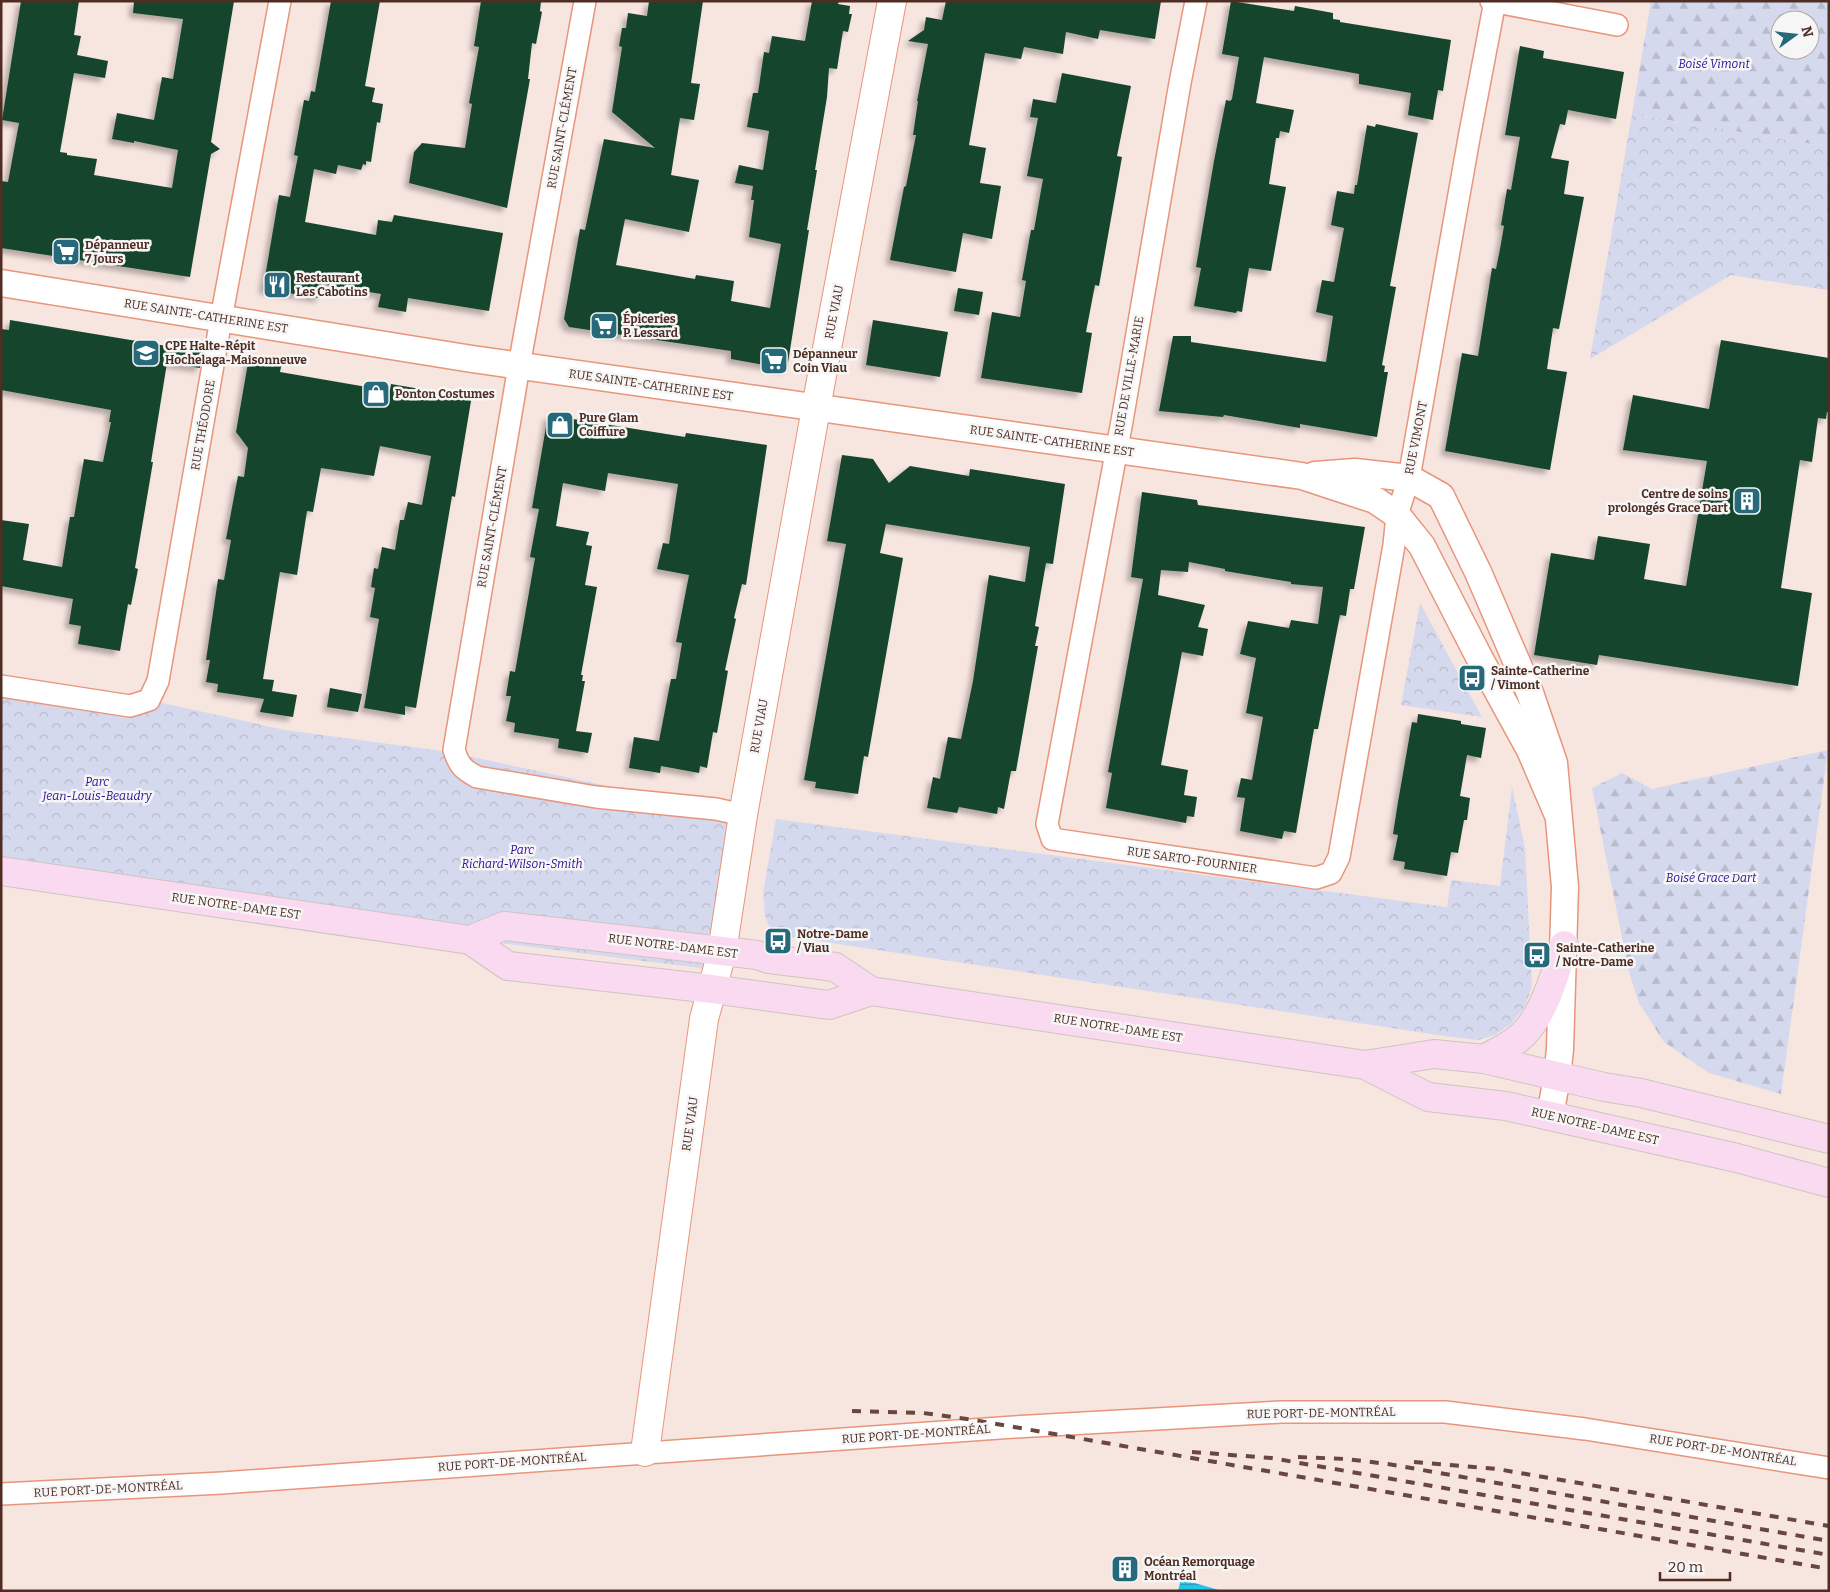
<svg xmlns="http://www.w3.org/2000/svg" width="1830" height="1592" font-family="Bitter,serif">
<defs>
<pattern id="forest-firs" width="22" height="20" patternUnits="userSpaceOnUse" patternTransform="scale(1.25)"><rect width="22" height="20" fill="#d5d9ee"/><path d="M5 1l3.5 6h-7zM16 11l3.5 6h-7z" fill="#b9bbcc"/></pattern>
<pattern id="park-crowns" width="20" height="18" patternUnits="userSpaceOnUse" patternTransform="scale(1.25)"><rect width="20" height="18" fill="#d5d9ee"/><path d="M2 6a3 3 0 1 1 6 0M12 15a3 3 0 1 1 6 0" fill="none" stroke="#b9bbcc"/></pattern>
<pattern id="water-rules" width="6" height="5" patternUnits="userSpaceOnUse" patternTransform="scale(1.25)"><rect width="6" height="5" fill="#24c5e9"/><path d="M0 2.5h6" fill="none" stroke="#22a0bc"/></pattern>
<filter id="shadow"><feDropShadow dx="-4.5" dy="4.5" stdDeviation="2.5" flood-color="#0004"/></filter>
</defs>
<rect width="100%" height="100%" fill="#f7e5df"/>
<path fill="url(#forest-firs)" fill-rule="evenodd" d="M 1651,1 L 1829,1 L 1829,147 L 1632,114 ZM 1780,20 L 1810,20 L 1810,50 L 1780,50 Z
M 1828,750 L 1781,1094 L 1709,1073 L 1664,1042 L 1639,1003 L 1629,972 L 1592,788 L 1622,773 L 1652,789 Z"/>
<path fill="url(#park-crowns)" d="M 1632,114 L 1829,147 L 1829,282 L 1827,290 L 1731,275 L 1590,359 Z
M 1420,603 L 1482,717 L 1401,705 Z
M 1,678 L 149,700 L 285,730 L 449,752 L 743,815 L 716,970 L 419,933 L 1,871 Z
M 1512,787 L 1525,848 L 1532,987 L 1525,1006 L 1511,1024 L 1495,1035 L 1478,1040 L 1451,1037 L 772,934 L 765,915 L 763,893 L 776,819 L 1447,907 L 1451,880 L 1500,886 Z"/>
<path fill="url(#water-rules)" d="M 1181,1579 L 1222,1591 L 1178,1591 Z"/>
<path fill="#18452e" filter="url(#shadow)" d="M 21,1 L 79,1 L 74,35 L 81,36 L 77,55 L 108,61 L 105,78 L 74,73 L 60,152 L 67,153 L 67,155 L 97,159 L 94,175 L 172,188 L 178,150 L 134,141 L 134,143 L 112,139 L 117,113 L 154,120 L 162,77 L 173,79 L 183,19 L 133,13 L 134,1 L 234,1 L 211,142 L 220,149 L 211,154 L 190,277 L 1,248 L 1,181 L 8,182 L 19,123 L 2,120 Z
M 331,1 L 380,1 L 365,86 L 375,88 L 372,102 L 383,104 L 380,123 L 377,122 L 371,162 L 366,161 L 366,165 L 363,164 L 361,170 L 338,165 L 336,174 L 314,169 L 305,222 L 376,235 L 378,220 L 392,222 L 394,215 L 503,233 L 489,311 L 408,298 L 406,312 L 378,307 L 381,294 L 322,284 L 320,298 L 263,289 L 279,195 L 290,197 L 298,156 L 294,155 L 304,100 L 309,101 L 311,91 L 315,92 Z
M 481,1 L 541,1 L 540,11 L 542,12 L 536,44 L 532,43 L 528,79 L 530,79 L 507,208 L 409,183 L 414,152 L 422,143 L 465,148 L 472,104 L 469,103 L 479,47 L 474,46 Z
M 649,1 L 703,1 L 691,83 L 700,84 L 694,120 L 680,118 L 671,175 L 699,180 L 689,232 L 625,219 L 616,265 L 695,279 L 696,275 L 734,281 L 731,301 L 770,308 L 781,244 L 749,237 L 754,200 L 751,200 L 753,186 L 735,183 L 739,165 L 763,170 L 769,131 L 747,127 L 753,93 L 758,93 L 764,52 L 769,53 L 772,36 L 805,41 L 812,1 L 839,1 L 838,4 L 850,6 L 849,14 L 852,14 L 848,32 L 843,31 L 837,69 L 829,68 L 827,97 L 815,170 L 817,170 L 807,230 L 809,230 L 787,369 L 731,359 L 731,351 L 569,327 L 564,319 L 580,229 L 585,230 L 604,139 L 655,148 L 612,112 L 622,47 L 619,46 L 622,28 L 626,28 L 628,13 L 647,16 Z
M 946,1 L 1161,1 L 1155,39 L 1100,30 L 1098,39 L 1066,32 L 1063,54 L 1024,47 L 1021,59 L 985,53 L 969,145 L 986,148 L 980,183 L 1001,186 L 992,239 L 963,233 L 956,272 L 890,260 L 904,187 L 906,186 L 916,135 L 913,135 L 918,101 L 917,101 L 928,44 L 908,41 L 924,30 L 926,17 L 942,20 Z
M 1231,1 L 1294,11 L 1295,6 L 1333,13 L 1333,19 L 1340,20 L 1340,22 L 1451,40 L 1443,91 L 1438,90 L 1433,120 L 1408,115 L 1411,93 L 1359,84 L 1359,74 L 1264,57 L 1256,103 L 1294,110 L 1289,133 L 1280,131 L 1279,138 L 1276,138 L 1269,184 L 1286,187 L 1271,271 L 1249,268 L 1242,312 L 1237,311 L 1236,313 L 1194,306 L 1201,268 L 1196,267 L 1214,161 L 1226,100 L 1230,101 L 1232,99 L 1239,57 L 1222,54 Z
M 1520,46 L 1544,51 L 1543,58 L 1624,72 L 1616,119 L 1568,110 L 1565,125 L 1560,124 L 1551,158 L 1569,161 L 1564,194 L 1584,197 L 1559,329 L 1553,328 L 1547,369 L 1567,372 L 1550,470 L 1445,451 L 1462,353 L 1478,356 L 1492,268 L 1496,269 L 1500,249 L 1504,226 L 1501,225 L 1507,189 L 1511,190 L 1520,137 L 1505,135 Z
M 1062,73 L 1131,86 L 1117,156 L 1122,157 L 1099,286 L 1095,285 L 1086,332 L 1092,333 L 1082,393 L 981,378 L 992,312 L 1020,317 L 1026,281 L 1022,280 L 1031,230 L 1034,230 L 1043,179 L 1027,176 L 1038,118 L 1030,117 L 1033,99 L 1056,103 Z
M 1376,124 L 1418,133 L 1390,286 L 1396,287 L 1382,365 L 1385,366 L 1384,372 L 1388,372 L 1377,437 L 1300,424 L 1300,428 L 1224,415 L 1223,417 L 1159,411 L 1173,336 L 1191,336 L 1191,342 L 1326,362 L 1333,316 L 1316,312 L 1322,280 L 1334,282 L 1344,228 L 1331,225 L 1337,191 L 1354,194 L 1355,185 L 1357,185 L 1367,125 L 1375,127 Z
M 958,288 L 983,292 L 979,315 L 954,311 Z
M 10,320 L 203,352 L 200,368 L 167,363 L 151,462 L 153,462 L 135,568 L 138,569 L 131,605 L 128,604 L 120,651 L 78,644 L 81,626 L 69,624 L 73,599 L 1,586 L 1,520 L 29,524 L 23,560 L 62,567 L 70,517 L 74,517 L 84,459 L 103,462 L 111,422 L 109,422 L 111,410 L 1,390 L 1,329 L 9,330 Z
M 873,320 L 948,332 L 940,377 L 866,365 Z
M 1721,340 L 1829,358 L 1829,412 L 1827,412 L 1826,419 L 1818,418 L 1812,462 L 1800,460 L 1781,588 L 1812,593 L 1798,686 L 1599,655 L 1597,665 L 1534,655 L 1551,553 L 1594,560 L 1598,536 L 1650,544 L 1644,579 L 1686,586 L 1707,461 L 1623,450 L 1633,395 L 1709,409 Z
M 249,357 L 282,362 L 280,372 L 361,386 L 390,390 L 391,384 L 444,393 L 445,390 L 472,395 L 455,497 L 452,496 L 416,708 L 405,706 L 405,715 L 364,708 L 379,619 L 370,617 L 375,588 L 371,587 L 374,568 L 378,569 L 382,547 L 395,550 L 400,520 L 404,520 L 408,502 L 422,505 L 431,456 L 380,446 L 374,476 L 321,468 L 313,512 L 307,511 L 297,575 L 280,572 L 263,679 L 274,680 L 272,691 L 297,695 L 293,717 L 260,712 L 264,699 L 217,692 L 218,684 L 206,682 L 210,660 L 206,660 L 218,579 L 224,580 L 231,540 L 226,539 L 238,476 L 244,477 L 248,448 L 236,432 Z
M 548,415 L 685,437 L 686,433 L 767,445 L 746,585 L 742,584 L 734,618 L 736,619 L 725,670 L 728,671 L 717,733 L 713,732 L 707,768 L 700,766 L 699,773 L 661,766 L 660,773 L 629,768 L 634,737 L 659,741 L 671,679 L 676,679 L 682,643 L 676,642 L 689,575 L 657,569 L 663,543 L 669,544 L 678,484 L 608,473 L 605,491 L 563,483 L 556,526 L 589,532 L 586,545 L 592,546 L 585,585 L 597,587 L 581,675 L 583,675 L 582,681 L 585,681 L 576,731 L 592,733 L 588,753 L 558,748 L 559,739 L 514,732 L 515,723 L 506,721 L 511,696 L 506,696 L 510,671 L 515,672 L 535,558 L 530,557 L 539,509 L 532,508 Z
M 842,455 L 873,459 L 889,483 L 910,466 L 969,476 L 970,469 L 1065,484 L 1053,564 L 1046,563 L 1035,626 L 1039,627 L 1035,646 L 1038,646 L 1016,771 L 1011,771 L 1004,809 L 998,807 L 997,814 L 959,807 L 957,813 L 927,808 L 933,777 L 940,779 L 948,737 L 961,739 L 973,681 L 989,575 L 1025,582 L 1030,547 L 886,524 L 880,553 L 903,558 L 868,757 L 864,756 L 858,794 L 815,788 L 816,782 L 804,780 L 846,544 L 827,541 Z
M 1142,492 L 1197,500 L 1198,505 L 1365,527 L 1354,589 L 1350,589 L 1346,616 L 1340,615 L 1318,729 L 1314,729 L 1296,833 L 1284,831 L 1282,839 L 1240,831 L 1245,798 L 1237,797 L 1241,778 L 1252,780 L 1263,717 L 1246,713 L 1256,658 L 1240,654 L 1248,621 L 1289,628 L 1291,620 L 1318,624 L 1323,587 L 1291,584 L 1291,582 L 1225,571 L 1225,569 L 1189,562 L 1188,572 L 1161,570 L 1158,595 L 1205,605 L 1198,627 L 1208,629 L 1203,656 L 1182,652 L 1161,765 L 1188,770 L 1184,795 L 1197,797 L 1194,817 L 1187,816 L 1186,823 L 1106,808 L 1112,773 L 1108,772 L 1143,579 L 1131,577 Z
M 330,688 L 362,694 L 358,712 L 327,707 Z
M 1418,714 L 1461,721 L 1461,724 L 1486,728 L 1481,758 L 1467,755 L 1460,796 L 1470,798 L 1467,820 L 1464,820 L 1458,853 L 1451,852 L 1447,876 L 1404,869 L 1405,862 L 1393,860 L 1398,835 L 1393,834 L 1398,802 L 1412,722 L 1417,723 Z"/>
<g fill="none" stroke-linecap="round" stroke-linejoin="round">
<defs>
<path id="minor" d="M 585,1 L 519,366 L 454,750 C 459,765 462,769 477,777 L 596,797 L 716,809 L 743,815
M 1196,1 L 1180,83 L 1122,421 L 1047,824 L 1052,839 L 1316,878 L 1331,873 L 1339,857 L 1394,545 L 1397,515 L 1409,478 L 1469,138 L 1495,1
M 1491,1 L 1617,25
M 1,686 L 130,706 L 149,700 L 158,681 L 221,319 L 280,1
M 1,1494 L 222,1483 L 1014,1427 L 1281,1412 L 1445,1412 L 1585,1429 L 1829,1468"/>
<path id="tertiary" d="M 1,283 L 472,359 L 1302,476 L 1375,500 L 1397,515 L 1422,546 L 1480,659 L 1530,750 L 1558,815
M 1315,475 L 1355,472 L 1409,478 L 1441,496 L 1478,572 L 1530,693 L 1554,763 L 1565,887 L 1560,1049 L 1557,1077 L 1550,1116"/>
<path id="secondary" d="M 645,1452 L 704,1019 L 722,952 L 743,815 L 820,386 L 892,1"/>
<path id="primary" d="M 1,871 L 470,940 L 508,966 L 712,989 L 829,1005 L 871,991
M 470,940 L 504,926 L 757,955 L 769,959 L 835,967 L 871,991 L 1365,1065 L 1428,1097 L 1506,1106 L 1550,1116 L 1737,1158 L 1829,1183
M 1484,1059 C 1495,1053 1508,1047 1518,1039 C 1543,1019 1555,975 1564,945
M 1365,1065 L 1434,1054 L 1484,1059 L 1604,1087 L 1641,1093 L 1829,1139"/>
</defs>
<use href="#minor" stroke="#e8957b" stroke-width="24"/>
<use href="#tertiary" stroke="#e8957b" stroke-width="29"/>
<use href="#secondary" stroke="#e8957b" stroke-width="30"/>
<use href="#primary" stroke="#cec4c1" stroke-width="30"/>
<use href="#minor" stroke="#fff" stroke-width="21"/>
<use href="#tertiary" stroke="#fff" stroke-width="26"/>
<use href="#secondary" stroke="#fff" stroke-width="28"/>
<use href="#primary" stroke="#fadaf0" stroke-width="28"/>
<path stroke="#67473e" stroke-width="4" stroke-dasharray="9 9" stroke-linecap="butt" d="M 852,1411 L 923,1413 L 974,1420 L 1829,1569
M 1192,1452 L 1271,1458 L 1829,1555
M 1298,1457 L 1346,1459 L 1388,1464 L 1829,1541
M 1414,1462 L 1497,1469 L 1829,1526"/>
</g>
<defs>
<symbol id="supermarket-square" viewBox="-11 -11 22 22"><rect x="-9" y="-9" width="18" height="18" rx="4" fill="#25697b" stroke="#f6f6f6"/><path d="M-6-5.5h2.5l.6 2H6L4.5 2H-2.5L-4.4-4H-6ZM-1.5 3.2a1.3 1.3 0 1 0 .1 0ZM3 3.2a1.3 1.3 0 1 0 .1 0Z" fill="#fff"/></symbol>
<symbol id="restaurant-square" viewBox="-11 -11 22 22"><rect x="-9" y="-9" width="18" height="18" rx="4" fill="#25697b" stroke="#f6f6f6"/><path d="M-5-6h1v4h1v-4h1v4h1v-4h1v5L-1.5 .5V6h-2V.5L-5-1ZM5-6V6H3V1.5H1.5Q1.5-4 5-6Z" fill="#fff"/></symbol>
<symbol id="school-square" viewBox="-11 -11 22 22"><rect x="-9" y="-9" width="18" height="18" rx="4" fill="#25697b" stroke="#f6f6f6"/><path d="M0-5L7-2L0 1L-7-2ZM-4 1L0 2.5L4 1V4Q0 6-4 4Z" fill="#fff"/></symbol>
<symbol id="shop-square" viewBox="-11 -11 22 22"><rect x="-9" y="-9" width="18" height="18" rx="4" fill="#25697b" stroke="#f6f6f6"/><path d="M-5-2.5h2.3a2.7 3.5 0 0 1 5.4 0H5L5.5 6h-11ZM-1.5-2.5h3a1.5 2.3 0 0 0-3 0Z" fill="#fff"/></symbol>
<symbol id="building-square" viewBox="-11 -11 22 22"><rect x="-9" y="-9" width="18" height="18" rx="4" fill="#25697b" stroke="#f6f6f6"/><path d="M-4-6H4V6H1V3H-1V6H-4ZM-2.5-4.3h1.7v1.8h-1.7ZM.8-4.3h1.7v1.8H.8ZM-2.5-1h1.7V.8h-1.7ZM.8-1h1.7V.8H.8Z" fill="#fff"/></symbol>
<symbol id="bus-square" viewBox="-11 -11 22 22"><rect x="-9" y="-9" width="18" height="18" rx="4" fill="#25697b" stroke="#f6f6f6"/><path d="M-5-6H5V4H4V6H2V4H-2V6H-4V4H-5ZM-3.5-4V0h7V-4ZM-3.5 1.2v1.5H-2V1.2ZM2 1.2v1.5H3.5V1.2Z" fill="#fff"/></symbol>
</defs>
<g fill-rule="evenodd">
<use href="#supermarket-square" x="50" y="236" width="32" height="32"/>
<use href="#restaurant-square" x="261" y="269" width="32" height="32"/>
<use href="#supermarket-square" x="588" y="310" width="32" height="32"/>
<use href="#school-square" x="130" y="337" width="32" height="32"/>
<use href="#supermarket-square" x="758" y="345" width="32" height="32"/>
<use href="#shop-square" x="360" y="378" width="32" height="32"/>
<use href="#shop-square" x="544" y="409" width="32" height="32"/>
<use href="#building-square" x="1731" y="485" width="32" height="32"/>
<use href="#bus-square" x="1456" y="662" width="32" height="32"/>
<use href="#bus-square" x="762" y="925" width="32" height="32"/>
<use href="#bus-square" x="1521" y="939" width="32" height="32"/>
<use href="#building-square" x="1109" y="1553" width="32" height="32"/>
</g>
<g text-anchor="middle" stroke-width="5" stroke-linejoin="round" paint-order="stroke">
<g font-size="12" font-style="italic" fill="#2c0c95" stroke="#f6f6f6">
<text x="1714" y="68">Boisé Vimont</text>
<text x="97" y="786">Parc<tspan x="97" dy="14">Jean-Louis-Beaudry</tspan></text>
<text x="522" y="854">Parc<tspan x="522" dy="14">Richard-Wilson-Smith</tspan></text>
<text x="1711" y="882">Boisé Grace Dart</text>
</g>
<g font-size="12" fill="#4f2d23" stroke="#f6f6f6">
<text transform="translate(562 128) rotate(-80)" y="4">RUE SAINT-CLÉMENT</text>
<text transform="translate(834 312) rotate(-79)" y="4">RUE VIAU</text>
<text transform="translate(206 316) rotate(9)" y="4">RUE SAINTE-CATHERINE EST</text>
<text transform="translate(1129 376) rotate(-80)" y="4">RUE DE VILLE-MARIE</text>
<text transform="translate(651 385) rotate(8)" y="4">RUE SAINTE-CATHERINE EST</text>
<text transform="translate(203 425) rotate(-80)" y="4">RUE THÉODORE</text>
<text transform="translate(1416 438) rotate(-79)" y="4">RUE VIMONT</text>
<text transform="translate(1052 441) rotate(8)" y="4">RUE SAINTE-CATHERINE EST</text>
<text transform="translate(492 527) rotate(-80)" y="4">RUE SAINT-CLÉMENT</text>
<text transform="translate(759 726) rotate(-80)" y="4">RUE VIAU</text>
<text transform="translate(1192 860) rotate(8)" y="4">RUE SARTO-FOURNIER</text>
<text transform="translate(236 906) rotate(8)" y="4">RUE NOTRE-DAME EST</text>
<text transform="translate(673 946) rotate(7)" y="4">RUE NOTRE-DAME EST</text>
<text transform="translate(1118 1028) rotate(9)" y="4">RUE NOTRE-DAME EST</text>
<text transform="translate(690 1124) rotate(-82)" y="4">RUE VIAU</text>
<text transform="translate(1595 1126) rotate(13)" y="4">RUE NOTRE-DAME EST</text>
<text transform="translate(1321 1413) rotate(-1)" y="4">RUE PORT-DE-MONTRÉAL</text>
<text transform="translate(916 1434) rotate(-4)" y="4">RUE PORT-DE-MONTRÉAL</text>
<text transform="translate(1723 1450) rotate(9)" y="4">RUE PORT-DE-MONTRÉAL</text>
<text transform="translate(512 1462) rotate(-4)" y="4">RUE PORT-DE-MONTRÉAL</text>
<text transform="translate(108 1489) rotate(-3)" y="4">RUE PORT-DE-MONTRÉAL</text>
</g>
<g font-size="12" font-weight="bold" fill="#4f2d23" stroke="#f6f6f6" text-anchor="start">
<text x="85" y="249">Dépanneur<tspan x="85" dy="14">7 Jours</tspan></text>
<text x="296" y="282">Restaurant<tspan x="296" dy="14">Les Cabotins</tspan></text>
<text x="623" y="323">Épiceries<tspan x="623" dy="14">P. Lessard</tspan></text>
<text x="165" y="350">CPE Halte-Répit<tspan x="165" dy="14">Hochelaga-Maisonneuve</tspan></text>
<text x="793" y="358">Dépanneur<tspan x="793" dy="14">Coin Viau</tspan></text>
<text x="395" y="398">Ponton Costumes</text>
<text x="579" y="422">Pure Glam<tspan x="579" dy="14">Coiffure</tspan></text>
<text x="1728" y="498" text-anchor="end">Centre de soins<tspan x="1728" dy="14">prolongés Grace Dart</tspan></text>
<text x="1491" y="675">Sainte-Catherine<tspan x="1491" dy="14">/ Vimont</tspan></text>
<text x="797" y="938">Notre-Dame<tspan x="797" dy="14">/ Viau</tspan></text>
<text x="1556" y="952">Sainte-Catherine<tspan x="1556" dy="14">/ Notre-Dame</tspan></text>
<text x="1144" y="1566">Océan Remorquage<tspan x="1144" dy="14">Montréal</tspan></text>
</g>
</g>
<rect width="1830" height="1592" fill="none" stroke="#4f2d23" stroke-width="5"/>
<g transform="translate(1795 35) rotate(75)"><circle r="24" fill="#f6f6f6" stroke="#b3a6a2"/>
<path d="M0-4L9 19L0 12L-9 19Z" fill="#25697b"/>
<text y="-8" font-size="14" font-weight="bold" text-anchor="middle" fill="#4f2d23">N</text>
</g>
<path d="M1660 1572v8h70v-8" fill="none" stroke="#4f2d23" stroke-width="2.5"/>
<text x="1668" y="1572" font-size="15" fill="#4f2d23" stroke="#f6f6f6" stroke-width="4" paint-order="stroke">20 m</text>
</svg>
